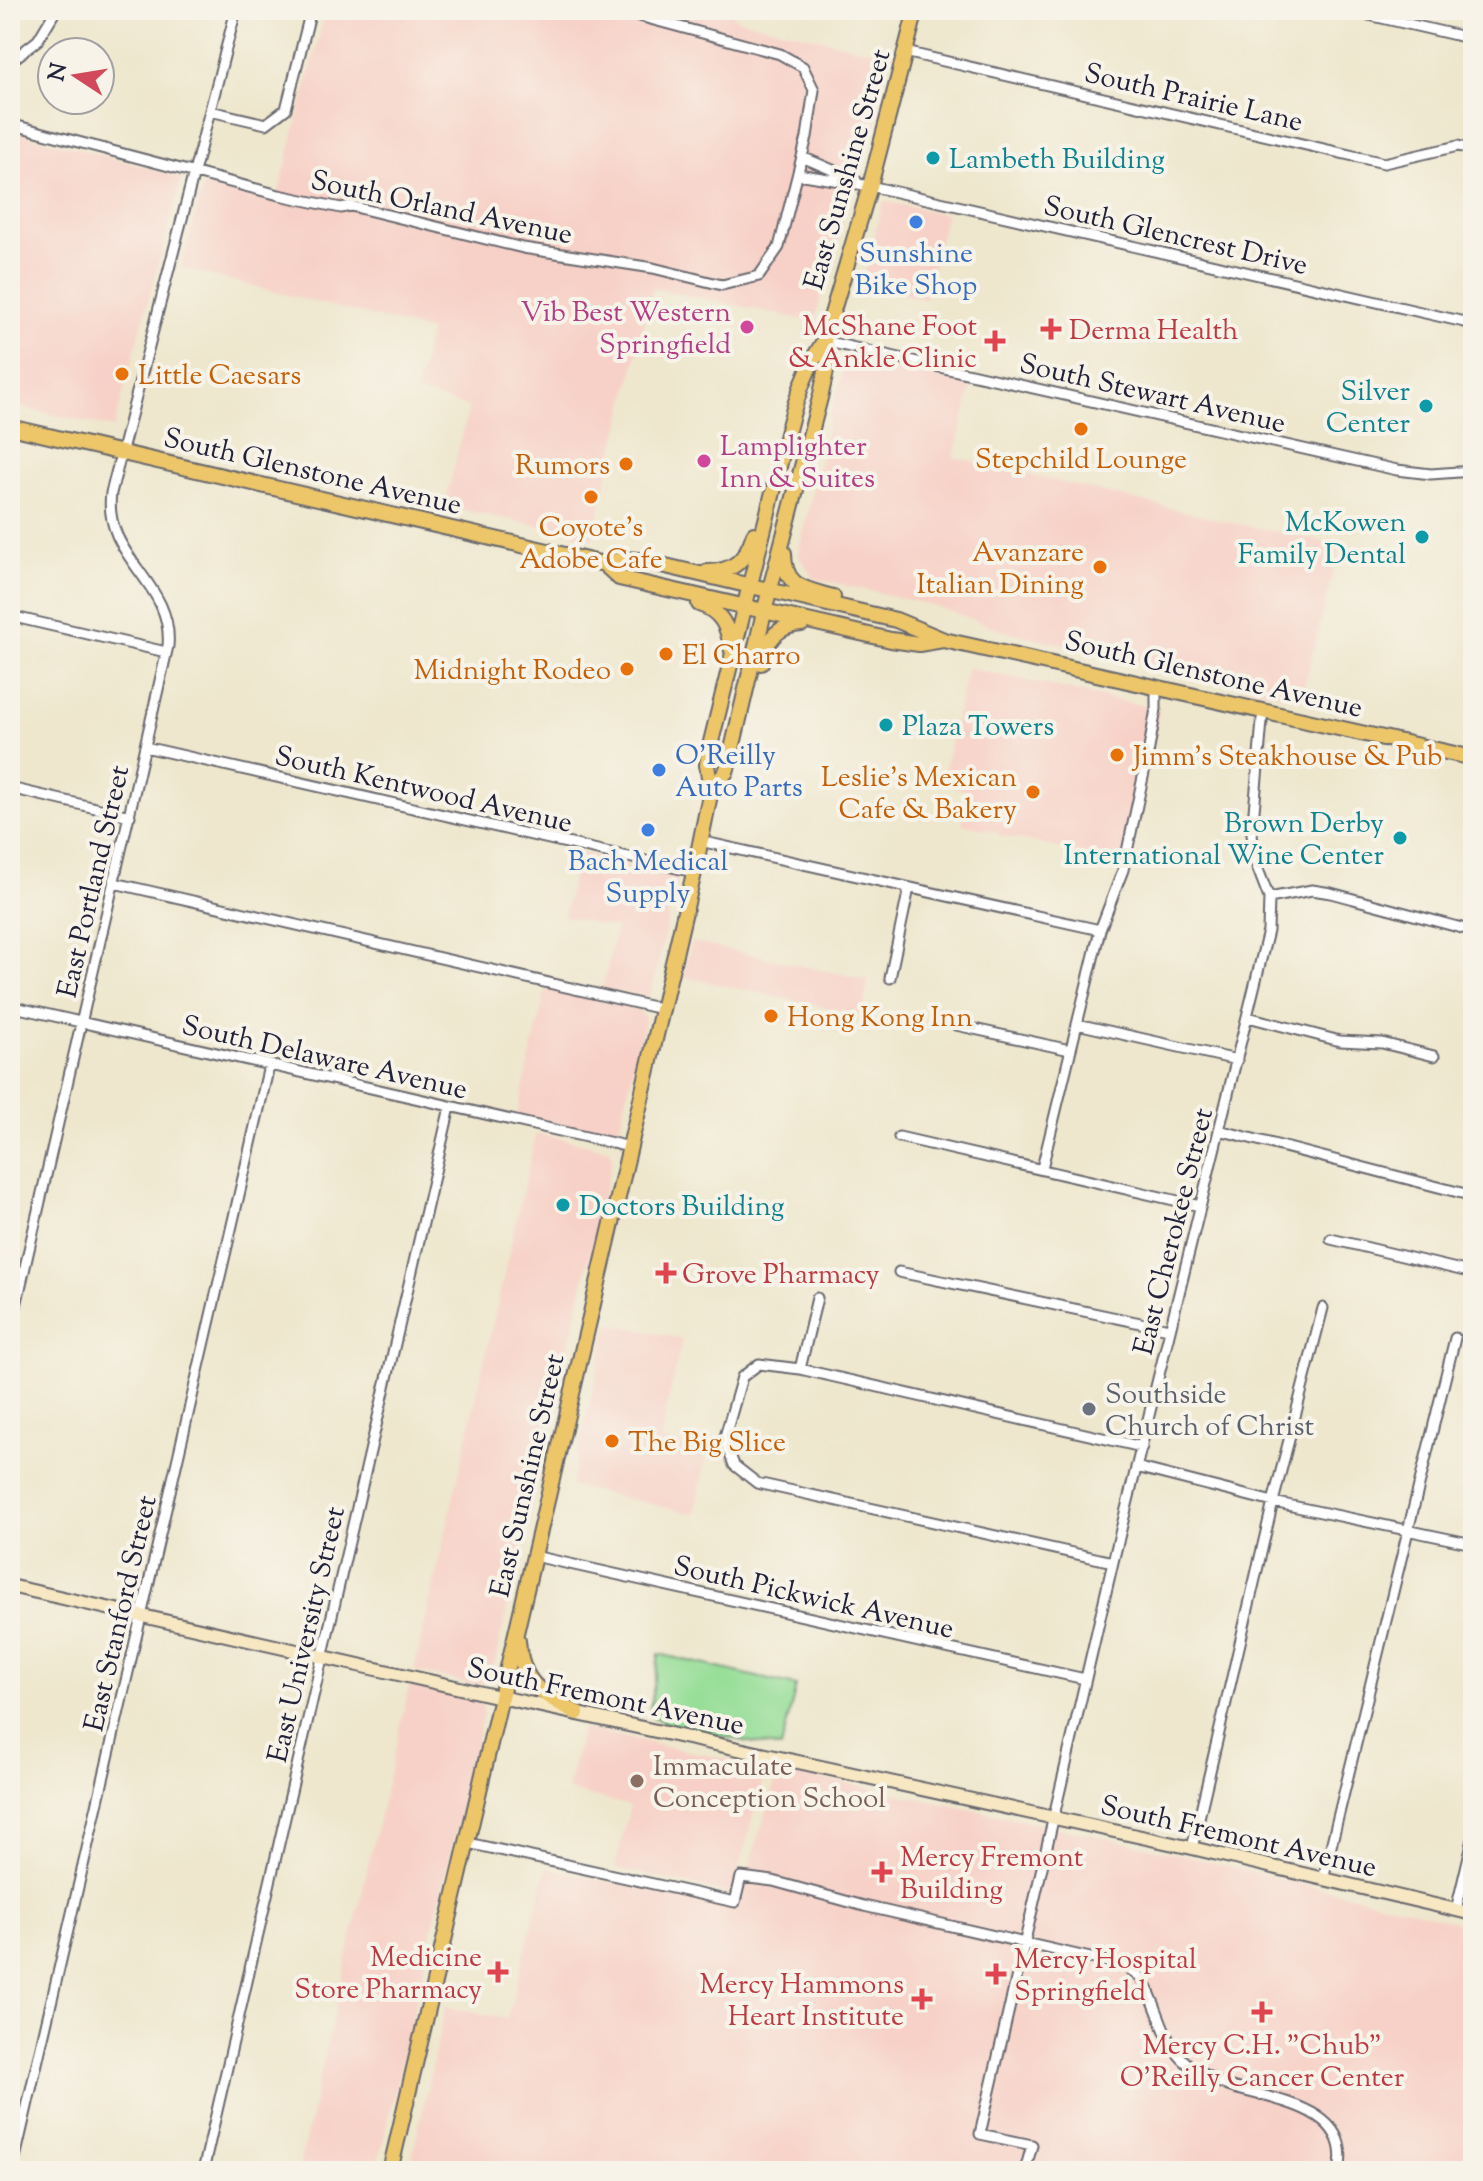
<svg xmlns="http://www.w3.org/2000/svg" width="1483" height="2181" font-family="'Sorts Mill Goudy',serif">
<rect width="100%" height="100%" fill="#f7f3e8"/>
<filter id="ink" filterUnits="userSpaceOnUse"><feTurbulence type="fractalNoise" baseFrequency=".0125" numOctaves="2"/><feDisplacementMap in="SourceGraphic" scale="16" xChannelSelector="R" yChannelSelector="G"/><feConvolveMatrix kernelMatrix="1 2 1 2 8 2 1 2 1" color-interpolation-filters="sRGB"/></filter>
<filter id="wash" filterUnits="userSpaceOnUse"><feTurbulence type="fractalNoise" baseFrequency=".006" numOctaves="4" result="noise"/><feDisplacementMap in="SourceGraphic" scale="32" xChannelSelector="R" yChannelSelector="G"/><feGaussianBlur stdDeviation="1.8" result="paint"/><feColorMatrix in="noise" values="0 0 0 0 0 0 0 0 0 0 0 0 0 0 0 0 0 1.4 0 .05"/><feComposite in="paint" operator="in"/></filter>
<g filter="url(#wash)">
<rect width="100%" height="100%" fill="#eee7cd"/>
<path fill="#f7d1c7" d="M 326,10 L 719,10 L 731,13 L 737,19 L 890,55 L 814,322 L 653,288 L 593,537 L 444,506 L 469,407 L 416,392 L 430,331 L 181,268 L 203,186 L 276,203 Z
M 10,130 L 182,177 L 114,428 L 10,405 Z
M 883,201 L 946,214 L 925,299 L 862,283 Z
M 848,356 L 972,385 L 954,457 L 1228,522 L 1340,545 L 1301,699 L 1005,631 L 934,606 L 814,578 L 798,555 L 829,419 Z
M 967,668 L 1160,709 L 1127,863 L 999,835 L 998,832 L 962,824 L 970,791 L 941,784 Z
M 578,852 L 675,876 L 677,882 L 651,992 L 647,997 L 602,989 L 616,928 L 564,916 Z
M 691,942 L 869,980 L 862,1015 L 684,977 Z
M 546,988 L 639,1010 L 643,1015 L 645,1020 L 619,1130 L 614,1136 L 517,1115 Z
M 536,1133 L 607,1149 L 611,1151 L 612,1160 L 492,1674 L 485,1683 L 471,1684 L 414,1671 Z
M 608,1323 L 682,1339 L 660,1440 L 707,1451 L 695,1514 L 571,1486 Z
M 410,1683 L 474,1698 L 483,1705 L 483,1714 L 376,2171 L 298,2171 Z
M 582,1728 L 766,1768 L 732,1894 L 615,1868 L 630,1806 L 567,1790 Z
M 779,1769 L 1143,1846 L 1404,1908 L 1473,1927 L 1473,2171 L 409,2171 L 445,2007 L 507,2019 L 547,1868 L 736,1910 Z"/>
<path fill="#97de98" stroke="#5c806a" stroke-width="2" d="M 659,1654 L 796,1686 L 781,1748 L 673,1727 L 649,1715 Z"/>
</g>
<g filter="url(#ink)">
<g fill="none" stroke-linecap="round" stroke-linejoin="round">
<defs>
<path id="street" d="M 1347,10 L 1473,39
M 905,52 L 1384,163 L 1458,146 L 1473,150
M 10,62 L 38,40 L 56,10
M 210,111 L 266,124 L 286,109 L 311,10
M 10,124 L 279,195 L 341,208 L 351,206 L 523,248 L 653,268 L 722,285 L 759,276 L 779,247 L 807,137 L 814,90 L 803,67 L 780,54 L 617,10
M 802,157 L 856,180
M 798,174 L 870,186 L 1473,324
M 824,341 L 1397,470 L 1431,474 L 1473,471
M 10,616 L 166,652
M 145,747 L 694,872
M 10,788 L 130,816
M 700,841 L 1100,930
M 114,883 L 662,1009
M 1269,898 L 1312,890 L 1331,893 L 1473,931
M 890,978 L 909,888
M 10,1006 L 630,1147
M 1248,1017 L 1340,1041 L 1382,1043 L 1434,1056
M 1077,1024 L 1237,1060
M 956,1025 L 1070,1050
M 1219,1130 L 1473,1196
M 899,1137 L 1200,1206
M 1042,1168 L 1100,930 L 1123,870 L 1148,754 L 1156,709 L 1156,688
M 1331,1239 L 1473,1273
M 899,1272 L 1169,1329
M 10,1332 L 168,646 C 174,582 102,558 111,493 L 236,10
M 800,1369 L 817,1298
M 1136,1467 L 1273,1502 L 1473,1544
M 534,1556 L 1085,1679
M 1113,1562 L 757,1483 L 734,1465 L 724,1440 L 742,1377 L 759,1364 L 800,1369 L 1142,1447
M 468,1843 L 735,1902 L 741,1877 L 773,1881 L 864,1906 L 1125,1966 C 1131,1970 1139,1975 1143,1981 C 1162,2011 1162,2049 1195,2069 C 1205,2075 1217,2082 1228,2086 C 1270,2100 1354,2106 1339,2171
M 1192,1848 L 1273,1502 L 1323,1308
M 1323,1879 L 1455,1338
M 1456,1910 L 1473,1839
M 12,2171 L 269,1066
M 203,2171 L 450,1107
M 1025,2171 L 1032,2145 L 980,2134 L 1113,1562 L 1268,931 L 1269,898 L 1256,864 L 1252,834 L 1263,710"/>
<path id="secondary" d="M 10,1586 L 482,1693 L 1192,1848 L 1473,1914"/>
<path id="primary" d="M 10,427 L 604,564 L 622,559 L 640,560 L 896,620 L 944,640 L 1473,758
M 784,553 C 784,588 805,589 833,597
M 604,564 L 619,578 L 891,640 L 919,644 L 943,640
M 707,572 C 735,572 746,559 754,534
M 699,604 C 721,611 728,626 731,648
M 761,663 C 766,640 778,625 802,624
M 711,790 L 726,772 L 729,762 L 764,612 L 821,394 L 828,362 L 824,341
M 518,1641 C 523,1687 541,1692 577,1713
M 390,2171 L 694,873 L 711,790 L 707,765 L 709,750 C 730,666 751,581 772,496 C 785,445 794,386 824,341 L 870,186 L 916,10"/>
</defs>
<use href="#street" stroke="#69676e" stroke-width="13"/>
<use href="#secondary" stroke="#69676e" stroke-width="16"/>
<use href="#primary" stroke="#69676e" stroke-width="18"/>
<use href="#street" stroke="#fff" stroke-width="9"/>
<use href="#secondary" stroke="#f7e8c3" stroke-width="12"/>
<use href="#primary" stroke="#ecc669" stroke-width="14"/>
</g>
</g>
<g fill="#0f9aa8" stroke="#f7f3e8" stroke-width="3">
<circle cx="933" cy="158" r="8"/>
<circle cx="1426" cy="406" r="8"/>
<circle cx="1422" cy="537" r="8"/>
<circle cx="886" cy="725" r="8"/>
<circle cx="1400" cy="838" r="8"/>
<circle cx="563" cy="1205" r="8"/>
</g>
<g fill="#3f7fe0" stroke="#f7f3e8" stroke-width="3">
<circle cx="916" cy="222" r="8"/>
<circle cx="659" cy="770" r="8"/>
<circle cx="648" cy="830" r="8"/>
</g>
<g fill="#d1479c" stroke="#f7f3e8" stroke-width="3">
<circle cx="747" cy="327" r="8"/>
<circle cx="704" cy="461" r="8"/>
</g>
<g fill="#e0444e" stroke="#f7f3e8" stroke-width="3">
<path d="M1047 317h8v8h8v8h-8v8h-8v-8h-8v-8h8z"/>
<path d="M991 329h8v8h8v8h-8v8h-8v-8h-8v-8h8z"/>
<path d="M662 1261h8v8h8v8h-8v8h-8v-8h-8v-8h8z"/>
<path d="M878 1860h8v8h8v8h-8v8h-8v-8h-8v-8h8z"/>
<path d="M494 1960h8v8h8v8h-8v8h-8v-8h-8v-8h8z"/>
<path d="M992 1962h8v8h8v8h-8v8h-8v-8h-8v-8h8z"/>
<path d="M918 1987h8v8h8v8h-8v8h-8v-8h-8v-8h8z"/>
<path d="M1258 2000h8v8h8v8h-8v8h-8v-8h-8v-8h8z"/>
</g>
<g fill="#e8710a" stroke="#f7f3e8" stroke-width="3">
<circle cx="122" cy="374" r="8"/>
<circle cx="1081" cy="429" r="8"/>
<circle cx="626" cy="464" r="8"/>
<circle cx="591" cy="497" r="8"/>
<circle cx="1100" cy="567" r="8"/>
<circle cx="666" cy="654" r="8"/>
<circle cx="627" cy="669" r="8"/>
<circle cx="1117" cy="755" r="8"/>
<circle cx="1033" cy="792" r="8"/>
<circle cx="771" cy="1016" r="8"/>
<circle cx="612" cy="1441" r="8"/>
</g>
<circle fill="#6b7280" stroke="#f7f3e8" stroke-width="3" cx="1089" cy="1409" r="8"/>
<circle fill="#8d6e63" stroke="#f7f3e8" stroke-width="3" cx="637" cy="1781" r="8"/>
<g text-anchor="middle" stroke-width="8" stroke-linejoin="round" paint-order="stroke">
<g font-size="28" fill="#22223b" stroke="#f7f3e8">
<text transform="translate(1194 96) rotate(13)" y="10">South Prairie Lane</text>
<text transform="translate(846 169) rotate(-74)" y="10">East Sunshine Street</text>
<text transform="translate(442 206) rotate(12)" y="10">South Orland Avenue</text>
<text transform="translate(1176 234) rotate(13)" y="10">South Glencrest Drive</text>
<text transform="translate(1153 392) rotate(13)" y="10">South Stewart Avenue</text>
<text transform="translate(313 470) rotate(13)" y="10">South Glenstone Avenue</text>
<text transform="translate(1214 673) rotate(13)" y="10">South Glenstone Avenue</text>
<text transform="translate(424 788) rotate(13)" y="10">South Kentwood Avenue</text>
<text transform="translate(92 881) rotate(-77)" y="10">East Portland Street</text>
<text transform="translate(325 1056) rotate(13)" y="10">South Delaware Avenue</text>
<text transform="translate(1172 1231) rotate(-76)" y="10">East Cherokee Street</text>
<text transform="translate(526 1475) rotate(-77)" y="10">East Sunshine Street</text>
<text transform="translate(814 1596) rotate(13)" y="10">South Pickwick Avenue</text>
<text transform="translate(119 1613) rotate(-77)" y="10">East Stanford Street</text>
<text transform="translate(305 1634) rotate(-77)" y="10">East University Street</text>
<text transform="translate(606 1695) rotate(12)" y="10">South Fremont Avenue</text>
<text transform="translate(1239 1835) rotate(13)" y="10">South Fremont Avenue</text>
</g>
<g font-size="28" fill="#0d838f" stroke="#f7f3e8" text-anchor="start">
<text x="949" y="168">Lambeth Building</text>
<text x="1410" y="400" text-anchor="end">Silver<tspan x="1410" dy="32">Center</tspan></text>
<text x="1406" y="531" text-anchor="end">McKowen<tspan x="1406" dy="32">Family Dental</tspan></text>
<text x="902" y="735">Plaza Towers</text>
<text x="1384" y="832" text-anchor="end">Brown Derby<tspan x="1384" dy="32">International Wine Center</tspan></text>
<text x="579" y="1215">Doctors Building</text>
</g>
<g font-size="28" fill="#366cbe" stroke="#f7f3e8">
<text x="916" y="262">Sunshine<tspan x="916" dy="32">Bike Shop</tspan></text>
<text x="675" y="764" text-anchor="start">O'Reilly<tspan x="675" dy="32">Auto Parts</tspan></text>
<text x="648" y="870">Bach Medical<tspan x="648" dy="32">Supply</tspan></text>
</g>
<g font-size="28" fill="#b23c85" stroke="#f7f3e8" text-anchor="end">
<text x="731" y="321">Vīb Best Western<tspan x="731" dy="32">Springfield</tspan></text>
<text x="720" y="455" text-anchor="start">Lamplighter<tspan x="720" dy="32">Inn &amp; Suites</tspan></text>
</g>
<g font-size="28" fill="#be3a42" stroke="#f7f3e8" text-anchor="start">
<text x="977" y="335" text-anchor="end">McShane Foot<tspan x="977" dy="32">&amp; Ankle Clinic</tspan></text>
<text x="1069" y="339">Derma Health</text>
<text x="682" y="1283">Grove Pharmacy</text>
<text x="900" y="1866">Mercy Fremont<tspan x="900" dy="32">Building</tspan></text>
<text x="482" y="1966" text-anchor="end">Medicine<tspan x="482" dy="32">Store Pharmacy</tspan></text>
<text x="1014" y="1968">Mercy Hospital<tspan x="1014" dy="32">Springfield</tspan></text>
<text x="904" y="1993" text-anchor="end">Mercy Hammons<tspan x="904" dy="32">Heart Institute</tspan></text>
<text x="1262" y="2054" text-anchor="middle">Mercy C.H. "Chub"<tspan x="1262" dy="32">O'Reilly Cancer Center</tspan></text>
</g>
<g font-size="28" fill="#c56008" stroke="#f7f3e8" text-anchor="start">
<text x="138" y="384">Little Caesars</text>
<text x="1081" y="468" text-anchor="middle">Stepchild Lounge</text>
<text x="610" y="474" text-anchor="end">Rumors</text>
<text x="591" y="536" text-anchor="middle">Coyote's<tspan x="591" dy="32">Adobe Cafe</tspan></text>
<text x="1084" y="561" text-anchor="end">Avanzare<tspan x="1084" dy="32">Italian Dining</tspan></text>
<text x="682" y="664">El Charro</text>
<text x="611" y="679" text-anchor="end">Midnight Rodeo</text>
<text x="1133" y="765">Jimm's Steakhouse &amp; Pub</text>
<text x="1017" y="786" text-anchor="end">Leslie's Mexican<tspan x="1017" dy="32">Cafe &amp; Bakery</tspan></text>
<text x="787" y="1026">Hong Kong Inn</text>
<text x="628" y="1451">The Big Slice</text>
</g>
<g font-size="28" fill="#5b616d" stroke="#f7f3e8" text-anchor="start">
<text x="1105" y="1403">Southside<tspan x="1105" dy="32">Church of Christ</tspan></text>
</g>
<g font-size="28" fill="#785e54" stroke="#f7f3e8" text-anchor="start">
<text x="653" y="1775">Immaculate<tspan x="653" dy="32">Conception School</tspan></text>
</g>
</g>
<rect width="1483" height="2181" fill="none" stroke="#f7f3e8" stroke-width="40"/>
<g transform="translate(76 76) rotate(282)"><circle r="38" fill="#f7f3e8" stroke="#a29fa3" stroke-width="2"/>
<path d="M0-6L14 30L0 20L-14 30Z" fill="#d1495b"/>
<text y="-12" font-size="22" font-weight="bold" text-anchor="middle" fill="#22223b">N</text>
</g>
</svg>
